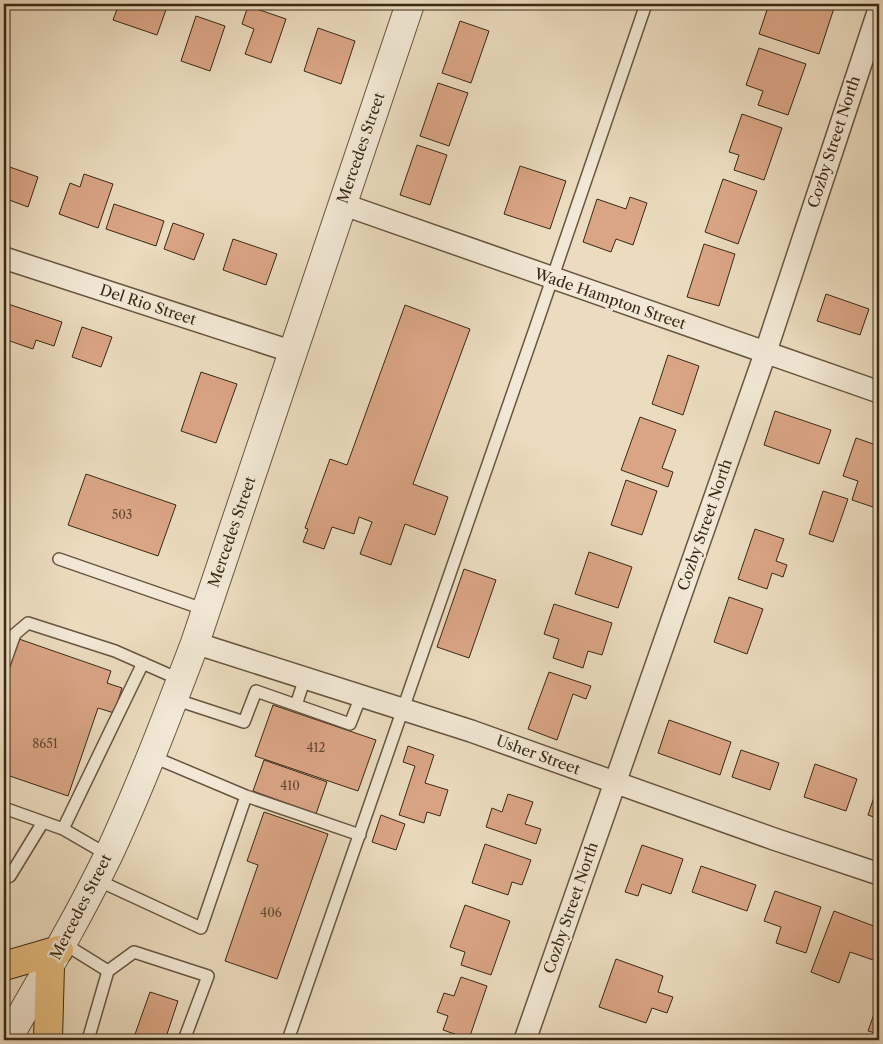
<svg xmlns="http://www.w3.org/2000/svg" width="883" height="1044" font-family="'Libre Caslon Text',serif">
<rect width="100%" height="100%" fill="#ebdcbf"/>
<filter id="stains"><feTurbulence type="fractalNoise" baseFrequency=".004" numOctaves="4"/><feColorMatrix values="0 0 0 0 .2 0 0 0 0 .09 0 0 0 0 .02 0 0 0 .5 -.17"/></filter>
<radialGradient id="worn" r=".72"><stop offset=".6" stop-color="#630" stop-opacity="0"/><stop offset="1" stop-color="#630" stop-opacity=".3"/></radialGradient>
<path fill="#daa585" stroke="#392914" d="M 119,4 L 168,4 L 157,35 L 113,20 Z
M 483,4 L 501,4 L 499,9 Z
M 769,4 L 835,5 L 819,54 L 759,34 Z
M 248,6 L 286,19 L 271,63 L 245,54 L 254,29 L 242,24 Z
M 196,16 L 225,26 L 210,71 L 181,61 Z
M 460,21 L 489,31 L 471,83 L 442,73 Z
M 318,28 L 355,41 L 341,84 L 304,71 Z
M 759,48 L 806,64 L 788,115 L 758,105 L 763,91 L 746,85 Z
M 438,83 L 468,93 L 449,146 L 420,136 Z
M 742,114 L 782,128 L 764,180 L 734,170 L 739,155 L 729,152 Z
M 417,145 L 447,155 L 430,205 L 400,195 Z
M 4,165 L 38,177 L 28,207 L 4,198 Z
M 520,166 L 566,181 L 550,229 L 504,214 Z
M 84,174 L 113,184 L 98,228 L 59,214 L 70,183 L 80,187 Z
M 723,179 L 757,191 L 738,244 L 705,232 Z
M 630,197 L 647,203 L 633,245 L 616,239 L 611,252 L 583,242 L 597,199 L 626,209 Z
M 114,204 L 164,221 L 156,246 L 106,229 Z
M 173,223 L 204,234 L 194,260 L 164,249 Z
M 233,239 L 277,254 L 266,285 L 223,270 Z
M 704,244 L 735,254 L 719,306 L 687,297 Z
M 826,294 L 869,309 L 860,335 L 817,321 Z
M 5,303 L 62,322 L 54,346 L 36,340 L 33,349 L 4,339 Z
M 405,305 L 470,329 L 413,484 L 448,497 L 435,535 L 405,524 L 391,565 L 360,554 L 372,522 L 359,517 L 354,534 L 332,527 L 324,549 L 303,542 L 308,529 L 305,528 L 330,459 L 347,465 Z
M 82,327 L 112,337 L 101,367 L 72,357 Z
M 668,355 L 699,366 L 683,415 L 652,404 Z
M 201,372 L 237,384 L 216,443 L 181,431 Z
M 775,411 L 831,430 L 819,464 L 764,445 Z
M 640,417 L 676,430 L 662,468 L 673,472 L 668,487 L 621,470 Z
M 856,438 L 879,446 L 879,509 L 852,500 L 858,481 L 843,476 Z
M 86,474 L 176,505 L 158,556 L 68,525 Z
M 626,480 L 657,491 L 642,535 L 611,525 Z
M 823,491 L 848,499 L 833,542 L 809,534 Z
M 755,529 L 784,539 L 776,561 L 787,565 L 783,577 L 772,573 L 767,589 L 738,579 Z
M 589,552 L 632,567 L 618,608 L 575,594 Z
M 464,569 L 496,580 L 469,658 L 437,647 Z
M 729,597 L 763,609 L 747,654 L 714,642 Z
M 554,604 L 612,623 L 602,655 L 588,651 L 583,668 L 553,658 L 559,639 L 544,634 Z
M 19,639 L 111,671 L 107,683 L 122,688 L 114,713 L 98,708 L 68,796 L 4,774 L 4,684 Z
M 549,672 L 591,686 L 586,699 L 573,694 L 557,740 L 528,729 Z
M 273,705 L 376,740 L 358,791 L 255,756 Z
M 669,720 L 731,742 L 720,775 L 658,753 Z
M 408,746 L 434,755 L 425,783 L 448,790 L 440,816 L 427,812 L 424,823 L 399,815 L 415,766 L 403,762 Z
M 741,750 L 779,763 L 770,790 L 732,777 Z
M 264,760 L 327,782 L 316,814 L 253,791 Z
M 815,764 L 857,779 L 846,811 L 804,797 Z
M 879,782 L 879,819 L 868,815 Z
M 508,794 L 533,802 L 525,824 L 541,829 L 536,844 L 486,827 L 492,808 L 502,812 Z
M 264,812 L 328,834 L 277,979 L 225,961 L 258,865 L 247,861 Z
M 381,815 L 405,824 L 396,850 L 372,842 Z
M 485,844 L 531,860 L 522,885 L 512,882 L 508,895 L 472,883 Z
M 642,845 L 683,859 L 671,894 L 642,884 L 638,896 L 625,892 Z
M 701,866 L 756,885 L 747,911 L 692,892 Z
M 775,891 L 821,907 L 806,953 L 776,943 L 781,927 L 764,921 Z
M 465,905 L 510,921 L 491,975 L 461,965 L 465,952 L 450,947 Z
M 834,911 L 879,928 L 879,962 L 850,952 L 839,983 L 811,972 Z
M 616,959 L 663,976 L 658,992 L 673,997 L 667,1013 L 652,1008 L 646,1023 L 599,1007 Z
M 461,977 L 487,986 L 469,1039 L 443,1030 L 448,1016 L 437,1012 L 444,993 L 454,996 Z
M 150,992 L 178,1001 L 165,1040 L 133,1040 Z
M 875,1011 L 879,1012 L 879,1034 L 868,1031 Z"/>
<g fill="none" stroke-linecap="round" stroke-linejoin="round">
<defs>
<path id="service" d="M 59,559 L 206,610
M 4,665 L 15,634 L 28,623 L 115,651 L 181,680
M 174,699 L 244,722 L 256,691 L 296,705 L 305,678
M 296,705 L 350,724 L 361,696
M 151,756 L 246,796 L 360,835
M 4,808 L 63,829 L 108,855
M 63,829 L 143,663
M 4,879 L 10,876 L 43,822
M 95,879 L 201,928 L 246,796
M 63,943 L 108,971 L 134,952 L 208,976 L 184,1040
M 88,1040 L 108,971
M 288,1040 L 537,323 L 646,4"/>
<path id="minor" d="M 342,204 L 879,392
M 4,258 L 293,352
M 195,643 L 471,731 L 774,839 L 879,874
M 525,1040 L 765,354 L 879,9"/>
<path id="tertiary" d="M 7,1040 C 42,979 78,918 109,854 C 141,785 168,714 195,643 L 410,4"/>
<path id="trunk" d="M 4,966 L 59,950
M 48,1040 L 50,966"/>
</defs>
<use href="#service" stroke="#66563f" stroke-width="14"/>
<use href="#minor" stroke="#66563f" stroke-width="24"/>
<use href="#tertiary" stroke="#66563f" stroke-width="30"/>
<use href="#trunk" stroke="#392914" stroke-width="30"/>
<use href="#service" stroke="#f2e8d5" stroke-width="11"/>
<use href="#minor" stroke="#f2e8d5" stroke-width="21"/>
<use href="#tertiary" stroke="#f2e8d5" stroke-width="28"/>
<use href="#trunk" stroke="#e6be80" stroke-width="28"/>
</g>
<g text-anchor="middle" stroke-width="4.5" stroke-linejoin="round" paint-order="stroke">
<g font-size="12" fill="#614830">
<text x="122" y="519">503</text>
<text x="45" y="748">8651</text>
<text x="316" y="752">412</text>
<text x="290" y="790">410</text>
<text x="271" y="917">406</text>
</g>
<g font-size="15" fill="#392914" stroke="#f2e8d5">
<text transform="translate(834 142) rotate(-72)" y="5">Cozby Street North</text>
<text transform="translate(361 148) rotate(-71)" y="5">Mercedes Street</text>
<text transform="translate(610 299) rotate(19)" y="5">Wade Hampton Street</text>
<text transform="translate(148 305) rotate(18)" y="5">Del Rio Street</text>
<text transform="translate(705 525) rotate(-71)" y="5">Cozby Street North</text>
<text transform="translate(232 532) rotate(-71)" y="5">Mercedes Street</text>
<text transform="translate(538 755) rotate(20)" y="5">Usher Street</text>
<text transform="translate(81 907) rotate(-63)" y="5">Mercedes Street</text>
<text transform="translate(571 908) rotate(-71)" y="5">Cozby Street North</text>
</g>
</g>
<rect width="883" height="1044" fill="none" stroke="#ebdcbf" stroke-width="20"/>
<rect x="5" y="5" width="873" height="1034" fill="none" stroke="#392914" stroke-width="2.5"/>
<rect x="10" y="10" width="863" height="1024" fill="none" stroke="#392914"/>
<rect width="100%" height="100%" filter="url(#stains)"/>
<rect width="100%" height="100%" fill="url(#worn)"/>
</svg>
